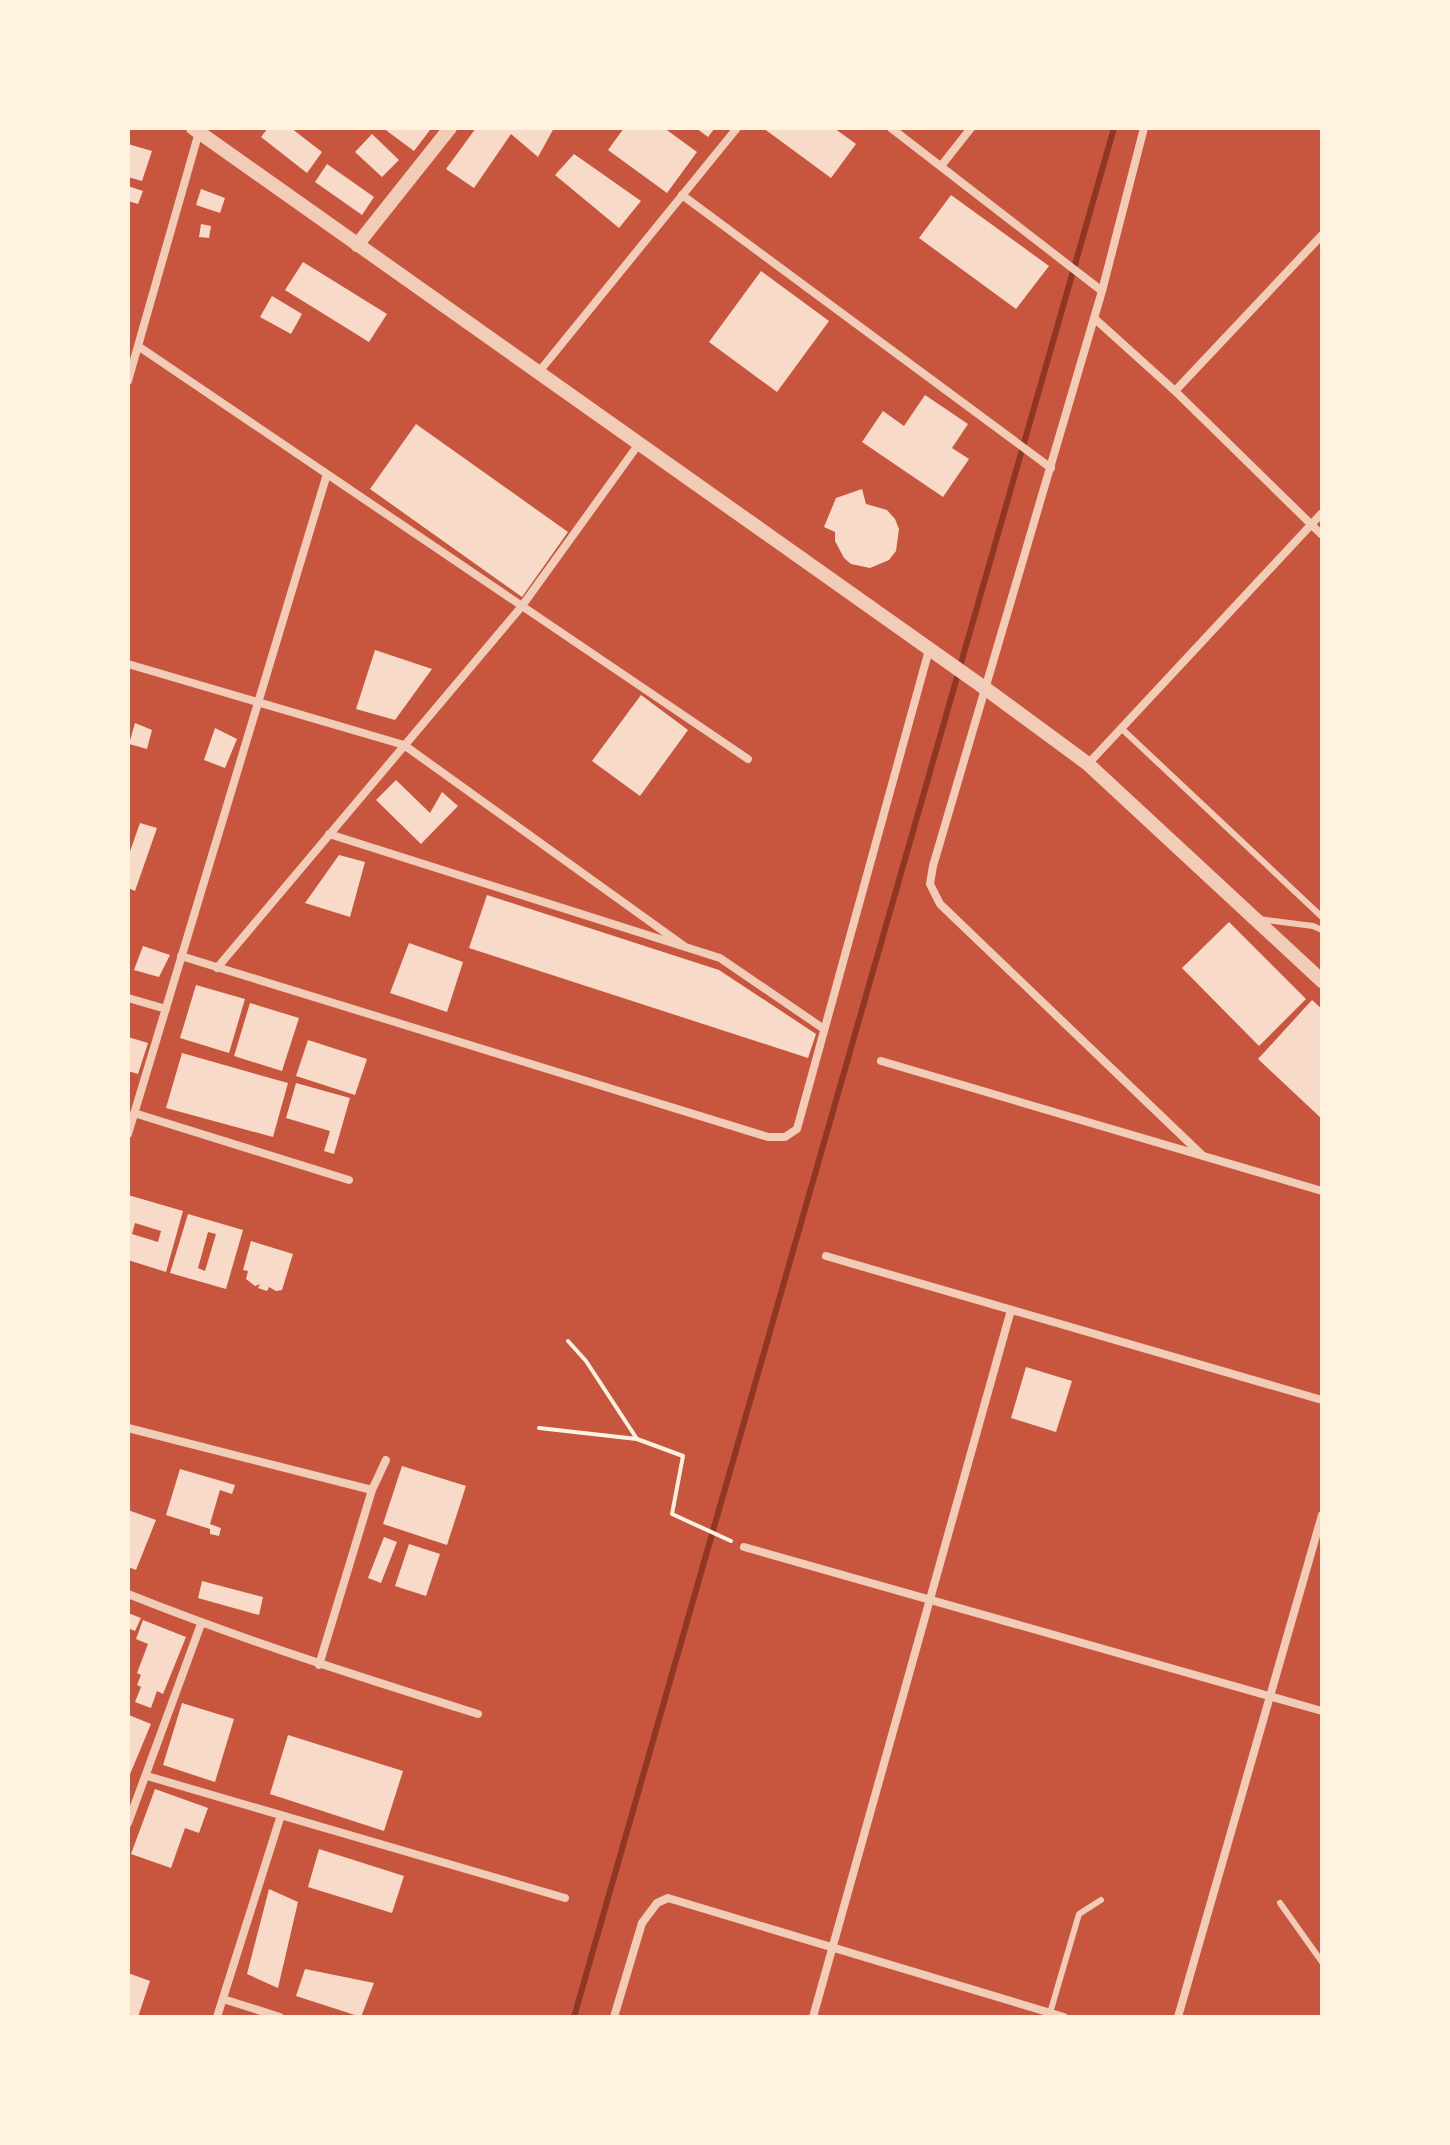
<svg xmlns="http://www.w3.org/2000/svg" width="1450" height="2145" font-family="Figtree,sans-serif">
<rect width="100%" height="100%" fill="#c8553d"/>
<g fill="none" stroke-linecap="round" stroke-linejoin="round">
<path stroke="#8f3625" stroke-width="6" d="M 574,2017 L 1114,128"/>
</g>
<path fill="#f7dbc8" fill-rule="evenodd" d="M 268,128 L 291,128 L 322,152 L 307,173 L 261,137 Z
M 383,128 L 427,128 L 430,130 L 414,151 Z
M 476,128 L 554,128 L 538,157 L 511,134 L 474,188 L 446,169 Z
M 624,128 L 664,128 L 697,152 L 667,193 L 608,150 Z
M 696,128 L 715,128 L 708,137 Z
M 763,128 L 834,128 L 856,144 L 831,178 Z
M 372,134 L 399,160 L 382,177 L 355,152 Z
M 128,144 L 152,151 L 142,181 L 128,177 Z
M 574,154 L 641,201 L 619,228 L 555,175 Z
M 327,164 L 374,197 L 362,215 L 315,182 Z
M 128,186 L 143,191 L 138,204 L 128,201 Z
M 201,189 L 225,198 L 220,213 L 196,205 Z
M 951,195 L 1049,266 L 1016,309 L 919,238 Z
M 201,224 L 211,226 L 209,238 L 199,237 Z
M 303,262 L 387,314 L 369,342 L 285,290 Z
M 761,271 L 829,321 L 777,392 L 709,342 Z
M 272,296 L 302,314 L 291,334 L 260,317 Z
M 925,395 L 968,424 L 952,448 L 969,459 L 943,497 L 862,442 L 883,411 L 904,426 Z
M 416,424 L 568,532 L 522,597 L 370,489 Z
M 862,489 L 866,504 L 887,510 L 895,519 L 899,529 L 896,551 L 889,560 L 870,568 L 851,564 L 844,558 L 835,541 L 835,532 L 824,527 L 836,498 Z
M 375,650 L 432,669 L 395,720 L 356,709 Z
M 641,695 L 688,730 L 640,796 L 592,761 Z
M 135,723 L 152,730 L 147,749 L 129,744 Z
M 215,728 L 237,739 L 225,768 L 204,760 Z
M 396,780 L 430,813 L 442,792 L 458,806 L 421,844 L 376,800 Z
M 140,823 L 157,828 L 135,891 L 128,888 L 128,857 Z
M 339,855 L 365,862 L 350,917 L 305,903 Z
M 487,895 L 719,970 L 816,1034 L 808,1058 L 469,948 Z
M 1229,922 L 1306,999 L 1259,1046 L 1182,968 Z
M 409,943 L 463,962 L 447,1012 L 390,993 Z
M 143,946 L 170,955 L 159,977 L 134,970 Z
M 196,985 L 245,999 L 229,1053 L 180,1038 Z
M 1312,1000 L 1322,1009 L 1322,1119 L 1258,1059 Z
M 250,1003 L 299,1018 L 282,1071 L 234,1056 Z
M 128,1037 L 148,1043 L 138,1074 L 128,1071 Z
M 308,1040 L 367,1059 L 355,1095 L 296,1076 Z
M 182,1053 L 288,1083 L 273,1137 L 166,1108 Z
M 296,1083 L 350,1098 L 334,1154 L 324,1151 L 330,1131 L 286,1118 Z
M 128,1195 L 183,1211 L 166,1272 L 128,1260 ZM 135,1223 L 161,1231 L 158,1242 L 132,1234 Z
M 188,1214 L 243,1230 L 226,1289 L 170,1273 ZM 208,1232 L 216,1234 L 205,1271 L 198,1268 Z
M 251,1241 L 293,1254 L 282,1290 L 276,1291 L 269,1287 L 267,1291 L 258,1288 L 260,1284 L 255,1286 L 246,1279 L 248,1271 L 243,1270 Z
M 1026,1367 L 1072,1381 L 1056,1432 L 1011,1418 Z
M 402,1466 L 466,1486 L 447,1545 L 383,1524 Z
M 180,1469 L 235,1485 L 232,1494 L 220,1490 L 210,1524 L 221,1528 L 219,1536 L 210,1534 L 210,1529 L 166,1515 Z
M 128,1510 L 156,1520 L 136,1570 L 128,1567 Z
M 384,1537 L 397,1542 L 381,1583 L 368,1578 Z
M 409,1544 L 440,1554 L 426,1596 L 395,1586 Z
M 202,1581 L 263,1597 L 259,1615 L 198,1598 Z
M 128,1613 L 141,1618 L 135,1631 L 128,1628 Z
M 143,1620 L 186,1637 L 163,1694 L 157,1691 L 151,1708 L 135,1702 L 141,1687 L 137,1685 L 141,1675 L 137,1673 L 148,1644 L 136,1639 Z
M 182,1703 L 234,1719 L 215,1782 L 163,1765 Z
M 129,1715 L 151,1724 L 128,1779 L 128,1719 Z
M 288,1735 L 403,1771 L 384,1831 L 270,1794 Z
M 155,1789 L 208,1808 L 199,1833 L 185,1828 L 171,1868 L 131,1854 Z
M 319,1849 L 404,1876 L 392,1913 L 308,1887 Z
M 269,1889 L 298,1902 L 278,1988 L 247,1974 Z
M 305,1969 L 374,1983 L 361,2017 L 296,1996 Z
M 128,1973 L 150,1981 L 138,2017 L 128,2017 Z"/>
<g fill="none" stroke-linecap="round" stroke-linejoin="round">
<path stroke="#fff3e0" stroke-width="4" d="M 568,1341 L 586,1361 L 637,1439
M 539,1428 L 637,1439 L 683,1456 L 672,1514 L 731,1541"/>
<path stroke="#f1ccb7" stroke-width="6" d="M 1121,728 L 1322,917
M 1259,919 L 1313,926 L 1322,930
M 1280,1903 L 1322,1962
M 1050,2013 L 1079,1914 L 1101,1900"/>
<path stroke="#f1ccb7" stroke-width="8" d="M 891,128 L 1102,291
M 1144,128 L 1102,291 L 933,866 L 930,884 L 940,904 L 1203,1156
M 941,166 L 971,128
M 682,195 L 1051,468
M 1094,318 L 1175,391 L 1322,535
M 138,346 L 748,759
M 538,373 L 737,128
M 128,381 L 199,132
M 1175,391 L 1322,235
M 128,664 L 404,745 L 684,946
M 1088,764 L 1322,513
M 329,834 L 720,958 L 824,1029
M 181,956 L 768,1137 L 785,1137 L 797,1129 L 929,650
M 217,968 L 522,606 L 638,445
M 128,998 L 166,1009
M 881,1061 L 1322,1191
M 134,1113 L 349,1180
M 128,1134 L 327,474
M 826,1256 L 1322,1400
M 128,1428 L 372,1490
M 744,1547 L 1322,1711
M 128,1594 C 243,1640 360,1677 478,1714
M 319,1665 L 372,1490 L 386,1460
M 147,1776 L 565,1898
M 128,1823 L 201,1624
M 223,1999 L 280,2017
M 217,2017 L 281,1815
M 614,2017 L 642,1923 L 657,1903 L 668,1898 L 1064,2017
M 813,2017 L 1011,1310
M 1178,2017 L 1322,1515"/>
<path stroke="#f1ccb7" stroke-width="14" d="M 193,128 L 986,689 L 1088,764 L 1322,981
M 357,245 L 450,128"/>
</g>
<rect width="1450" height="2145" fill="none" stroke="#fff3e0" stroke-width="260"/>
</svg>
